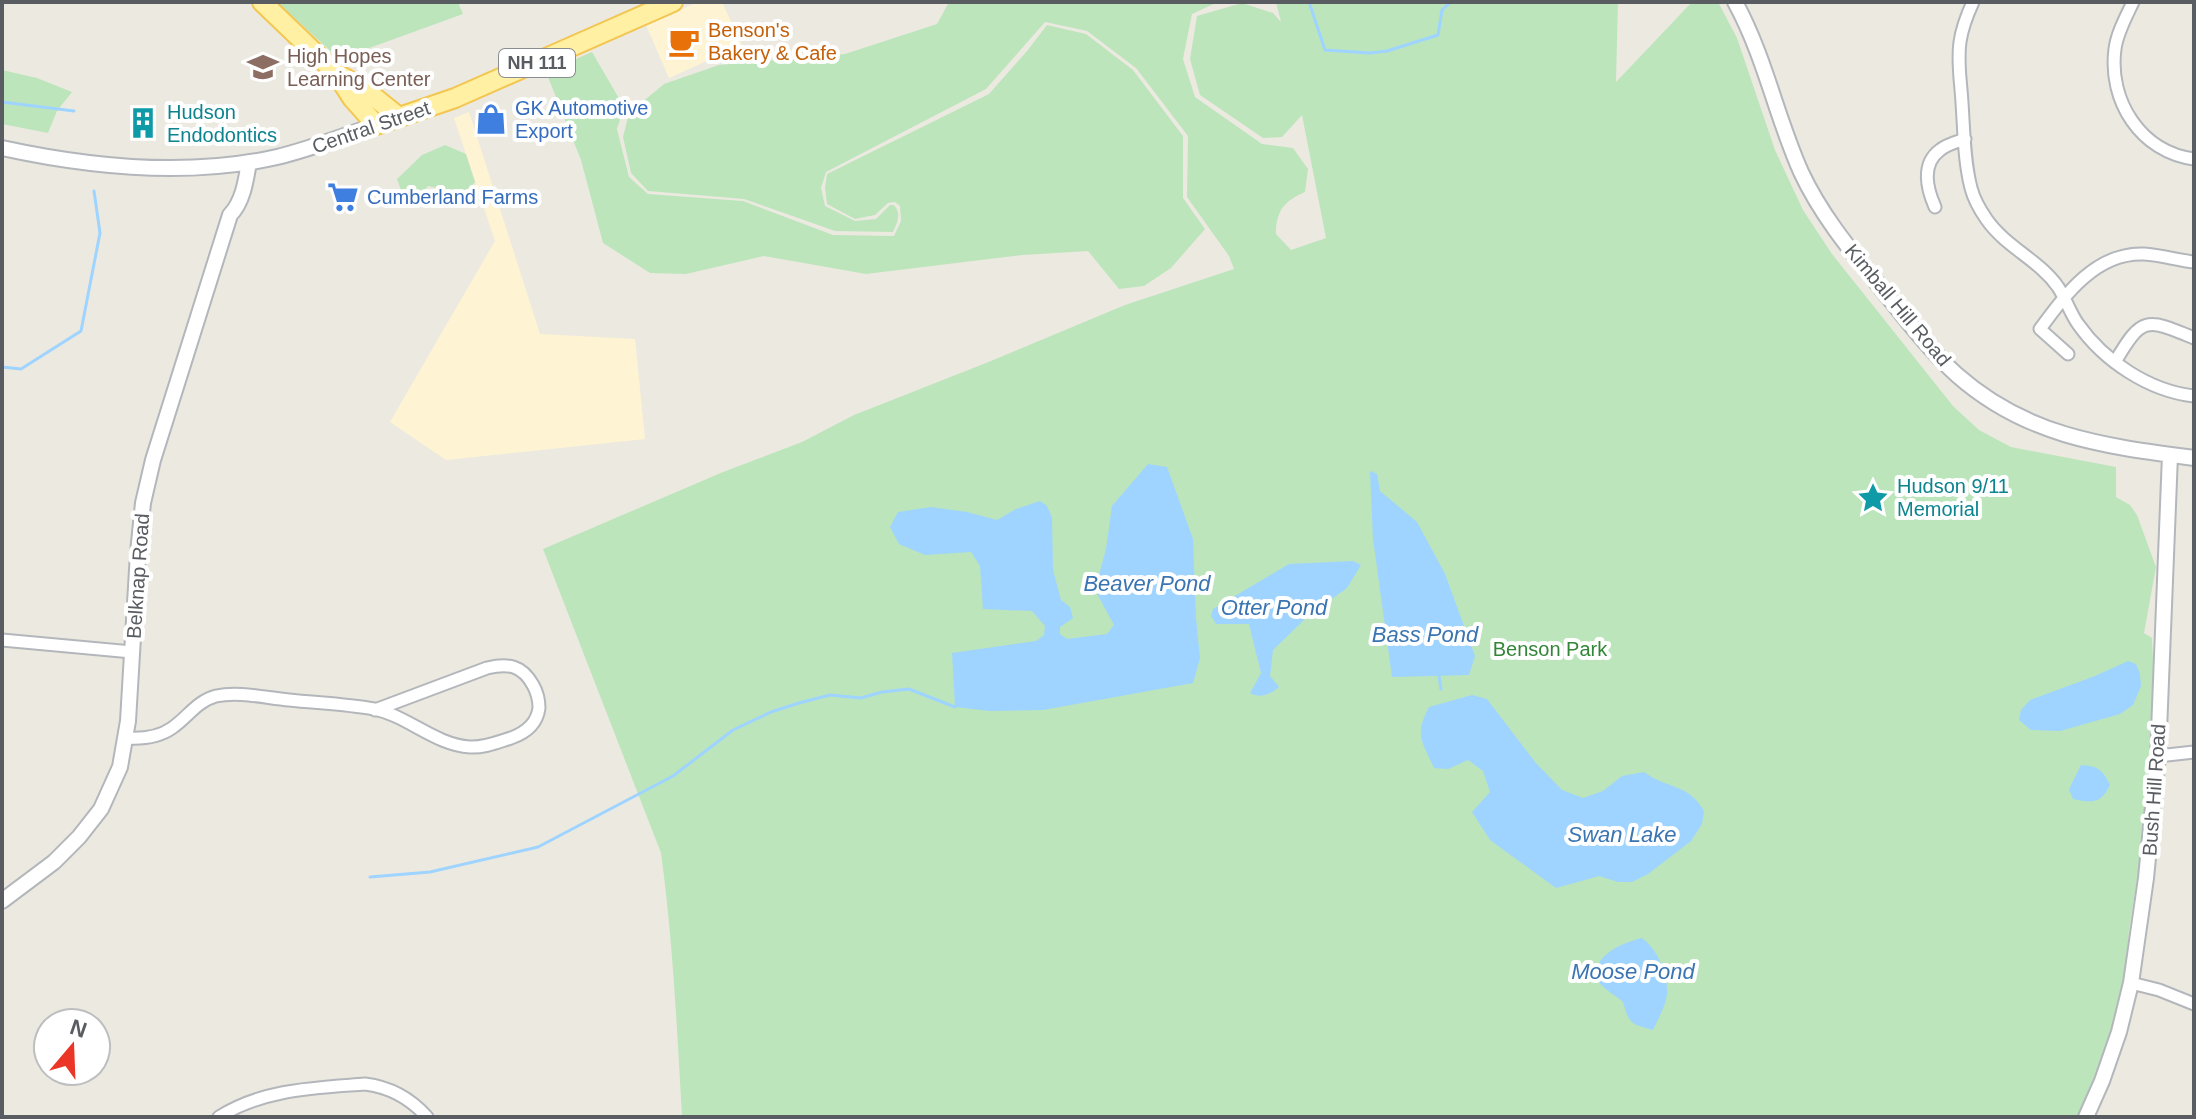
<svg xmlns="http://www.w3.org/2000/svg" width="2196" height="1119" font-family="Helvetica,sans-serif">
<rect width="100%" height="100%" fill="#eceae0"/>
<path fill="#fef4d3" d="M 698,2 L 722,2 L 742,45 L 669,78 L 646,25 Z
M 469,112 L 540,334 L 635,339 L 645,439 L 446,460 L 390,422 L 495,241 L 454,118 Z"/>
<path fill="#bce5bc" d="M 277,2 L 458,2 L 463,14 L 339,59 Z
M 949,2 L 1218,2 L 1192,14 L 1183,59 L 1195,97 L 1262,144 L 1293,148 L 1308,169 L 1305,192 C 1284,201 1276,211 1276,234 L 1291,250 L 1326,238 L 1302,115 L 1282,137 L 1263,138 L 1200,95 L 1190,59 L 1197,16 L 1242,3 L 1273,13 L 1281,22 L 1276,2 L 1618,2 L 1616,82 L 1692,2 L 1718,2 L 1737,38 L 1775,150 L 1803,210 L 1832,254 L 1953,406 L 1979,430 L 2011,447 L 2116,467 L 2116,497 L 2130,505 L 2137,515 L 2156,567 L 2144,633 L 2152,638 L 2154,684 L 2148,765 L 2153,817 L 2138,873 L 2129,930 L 2123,1001 L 2084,1117 L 682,1117 C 677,1029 673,941 661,853 L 543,549 L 723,472 L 802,442 L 854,415 L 986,363 L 1125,305 L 1234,269 L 1229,256 L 1187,197 L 1188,136 L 1136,68 L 1087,31 L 1045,22 L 986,89 L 826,172 L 821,188 L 825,206 L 855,221 L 876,219 L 890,205 L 894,205 C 902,214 897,223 893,232 L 835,231 L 744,199 L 648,191 L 631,173 L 623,137 L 629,113 L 664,84 L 719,65 L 845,54 L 937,24 Z
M 1047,25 L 1086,34 L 1133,70 L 1183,136 L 1183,198 L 1205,229 L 1171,268 L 1144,286 L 1119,289 L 1088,251 L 1023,255 L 866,274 L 764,256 L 686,274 L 650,273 L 603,243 L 581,160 L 546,72 L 592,52 L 624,107 L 617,129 L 629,177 L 648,194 L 743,201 L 833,235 L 894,236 L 901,221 L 900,206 L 895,202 L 888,203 L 875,215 L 855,219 L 827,204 L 825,188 L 827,174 L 989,94 L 1027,51 Z
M 2,70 L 37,78 L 72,92 L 57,111 L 48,133 L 2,124 Z
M 445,145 L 466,154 L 475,182 C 463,198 445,190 428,186 L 419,198 L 404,199 L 397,179 L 422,155 Z"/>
<path fill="#9ed4ff" d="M 1148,464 L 1167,467 L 1193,539 L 1196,618 L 1200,658 L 1193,683 L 1043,710 L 990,711 L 955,707 L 952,653 L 1036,641 L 1044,635 L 1045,626 L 1032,611 L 983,609 L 980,566 L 971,552 L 925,555 L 899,544 L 890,527 L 898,512 L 931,507 L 967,512 L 997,520 L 1016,509 L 1040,501 L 1047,506 L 1052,518 L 1053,570 L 1061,600 L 1070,607 L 1073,618 L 1060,627 L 1060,634 L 1067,639 L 1107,634 L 1114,625 L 1095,590 L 1106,549 L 1112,506 Z
M 1370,471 L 1377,474 L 1380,491 L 1417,522 L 1445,574 L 1475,656 L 1469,675 L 1392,677 L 1373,539 Z
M 1353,561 L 1361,565 L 1347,588 L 1309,615 L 1273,650 L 1270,676 L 1279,687 C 1271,694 1260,699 1250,693 L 1261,673 L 1249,624 L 1216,624 L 1211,616 L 1213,609 L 1289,564 Z
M 2128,661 L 2136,664 L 2140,674 L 2141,686 L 2133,705 L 2120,714 L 2060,731 L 2031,730 L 2019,720 L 2021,710 L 2030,700 L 2095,676 Z
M 1472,695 L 1487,699 L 1535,762 L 1562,790 L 1583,798 L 1603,791 L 1622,776 L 1644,772 C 1668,790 1687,782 1704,811 L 1702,824 L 1691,841 L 1648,874 L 1632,882 L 1618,882 L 1599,876 L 1556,888 L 1490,840 L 1472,812 L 1490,792 L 1483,771 L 1468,760 L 1448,769 L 1434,768 C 1422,741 1414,736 1429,707 Z
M 2081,765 C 2098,766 2103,770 2110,785 C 2101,804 2092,803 2073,799 L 2069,789 Z
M 1642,938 C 1658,950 1668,974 1667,994 C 1666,1005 1658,1019 1653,1030 C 1632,1024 1629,1025 1623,1002 C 1617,996 1603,989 1599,982 C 1587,956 1625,942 1642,938 Z"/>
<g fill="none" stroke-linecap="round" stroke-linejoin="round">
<path stroke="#9ed4ff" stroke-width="3" d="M 1309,2 L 1325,50 L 1370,53 L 1387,51 L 1438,35 L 1442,10 L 1451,2
M 2,102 L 74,111
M 2,367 L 21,369 L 81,331 L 100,233 L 94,191
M 1439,676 L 1441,689
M 370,877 L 430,872 L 538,847 L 673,776 L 733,730 L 771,712 L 799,703 L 830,695 L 861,698 L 882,692 L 909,689 L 955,707"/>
<defs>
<path id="minor" d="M 1973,2 C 1967,15 1962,28 1960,42 C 1957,62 1961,83 1962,103 C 1964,131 1964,161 1971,188 C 1974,200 1980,210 1987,220 C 2006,247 2039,260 2058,287 C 2066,299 2070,313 2078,324 C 2104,361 2149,391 2194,396
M 2133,2 C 2126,17 2117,33 2115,49 C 2108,101 2141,152 2194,159
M 1935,207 C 1927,189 1921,164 1940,150 C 1947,144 1957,142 1965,139
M 2068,354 L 2040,329 C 2065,295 2096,252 2144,254 C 2161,255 2177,260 2194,262
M 2115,362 C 2142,316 2146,318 2194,338
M 2,640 L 132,652
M 126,738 C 142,739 158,738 172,728 C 188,717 197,701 216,696 C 239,691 266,698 289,700 C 317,703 346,704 374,709 C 408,716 435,745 470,747 C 484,748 498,742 511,738 C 525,733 537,724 539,708 C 539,700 537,692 533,685 C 522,665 508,663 487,668 L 375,710
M 2158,756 L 2194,752
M 2131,983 L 2159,990 L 2194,1004
M 219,1117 C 263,1089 314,1088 365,1084 C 390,1087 410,1098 427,1117"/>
<path id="tertiary" d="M 1735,2 C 1765,57 1776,116 1801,172 C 1821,215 1851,251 1881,288 C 1905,318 1928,349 1957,375 C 2027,437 2105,446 2194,458
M 2,148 C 89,167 189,177 277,157 C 311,149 343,136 376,125
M 2,901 L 54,862 L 79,837 L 101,809 L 120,767 L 128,721 L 138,553 L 143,503 L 153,460 L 230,215 C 243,202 246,180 249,162
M 2086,1117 L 2102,1081 L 2119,1032 L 2131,983 L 2146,878 L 2158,756 L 2170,455"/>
<path id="primary" d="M 262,2 L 336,73 L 352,98 L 376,125 L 455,98 L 673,2
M 339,75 L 363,88 L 399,117"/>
</defs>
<use href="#minor" stroke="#b3b7bb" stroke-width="15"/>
<use href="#tertiary" stroke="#b3b7bb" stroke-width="18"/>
<use href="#primary" stroke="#f3c652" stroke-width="22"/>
<use href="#minor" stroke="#fff" stroke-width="11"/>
<use href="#tertiary" stroke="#fff" stroke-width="14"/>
<use href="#primary" stroke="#fff0a3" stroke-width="18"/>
</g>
<defs>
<symbol id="cafe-bare" viewBox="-9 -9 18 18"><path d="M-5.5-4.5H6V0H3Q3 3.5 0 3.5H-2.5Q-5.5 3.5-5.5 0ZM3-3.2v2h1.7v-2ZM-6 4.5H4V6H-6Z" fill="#e8710a" stroke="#fff" stroke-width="2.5" paint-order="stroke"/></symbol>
<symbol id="school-bare" viewBox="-9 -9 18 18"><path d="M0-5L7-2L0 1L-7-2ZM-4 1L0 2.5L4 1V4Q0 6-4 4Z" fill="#8d6e63" stroke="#fff" stroke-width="2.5" paint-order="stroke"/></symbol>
<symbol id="shop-bare" viewBox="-9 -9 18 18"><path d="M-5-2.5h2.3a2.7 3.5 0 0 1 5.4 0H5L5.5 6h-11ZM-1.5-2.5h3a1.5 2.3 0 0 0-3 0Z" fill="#3f7fe0" stroke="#fff" stroke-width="2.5" paint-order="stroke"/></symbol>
<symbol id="building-bare" viewBox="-9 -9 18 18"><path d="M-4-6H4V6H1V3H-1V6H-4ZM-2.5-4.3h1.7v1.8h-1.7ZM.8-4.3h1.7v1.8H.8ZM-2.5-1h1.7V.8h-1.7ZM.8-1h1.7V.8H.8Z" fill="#0f9aa8" stroke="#fff" stroke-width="2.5" paint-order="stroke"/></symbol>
<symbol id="supermarket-bare" viewBox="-9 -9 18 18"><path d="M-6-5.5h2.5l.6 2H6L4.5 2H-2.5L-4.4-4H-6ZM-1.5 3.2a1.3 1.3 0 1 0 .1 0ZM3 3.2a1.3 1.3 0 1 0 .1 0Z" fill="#3f7fe0" stroke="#fff" stroke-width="2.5" paint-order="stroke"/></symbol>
<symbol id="sight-bare" viewBox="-9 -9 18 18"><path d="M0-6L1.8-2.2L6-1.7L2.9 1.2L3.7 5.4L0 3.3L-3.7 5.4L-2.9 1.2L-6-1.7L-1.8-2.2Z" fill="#0f9aa8" stroke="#fff" stroke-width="2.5" paint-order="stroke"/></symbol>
</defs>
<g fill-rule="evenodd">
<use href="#cafe-bare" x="662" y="20" width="44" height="44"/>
<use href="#school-bare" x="241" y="45" width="44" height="44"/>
<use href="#shop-bare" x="469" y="97" width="44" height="44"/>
<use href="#building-bare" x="121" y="101" width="44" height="44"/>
<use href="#supermarket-bare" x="321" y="175" width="44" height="44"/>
<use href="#sight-bare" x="1851" y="476" width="44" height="44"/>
</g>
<g text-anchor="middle" stroke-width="8" stroke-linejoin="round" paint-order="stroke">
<rect fill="#fff" stroke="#8b8e91" stroke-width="2" x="499" y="49" width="76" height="28" rx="6"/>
<g font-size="18" font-weight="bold" fill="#595d62">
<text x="537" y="69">NH 111</text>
</g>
<g font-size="20" fill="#c56008" stroke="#fff" text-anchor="start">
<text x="708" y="37">Benson's<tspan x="708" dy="23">Bakery &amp; Cafe</tspan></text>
</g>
<g font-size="20" fill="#785e54" stroke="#fff" text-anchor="start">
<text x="287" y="63">High Hopes<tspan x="287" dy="23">Learning Center</tspan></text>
</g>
<g font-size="20" fill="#366cbe" stroke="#fff" text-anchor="start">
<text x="515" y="115">GK Automotive<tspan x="515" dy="23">Export</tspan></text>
<text x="367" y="204">Cumberland Farms</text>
</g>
<g font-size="20" fill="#0d838f" stroke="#fff" text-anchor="start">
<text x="167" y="119">Hudson<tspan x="167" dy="23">Endodontics</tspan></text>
<text x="1897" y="493">Hudson 9/11<tspan x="1897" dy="23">Memorial</tspan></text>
</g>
<g font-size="20" fill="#595d62" stroke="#fff">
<text transform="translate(371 127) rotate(-19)" y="7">Central Street</text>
<text transform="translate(1898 305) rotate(50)" y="7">Kimball Hill Road</text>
<text transform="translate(138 576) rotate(-86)" y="7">Belknap Road</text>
<text transform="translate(2154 790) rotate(-86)" y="7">Bush Hill Road</text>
</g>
<g font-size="20" fill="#338637" stroke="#fff">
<text x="1550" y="656">Benson Park</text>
</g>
<g font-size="22" font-style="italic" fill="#3a75b2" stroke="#fff">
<text x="1147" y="591">Beaver Pond</text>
<text x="1274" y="615">Otter Pond</text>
<text x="1425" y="642">Bass Pond</text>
<text x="1622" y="842">Swan Lake</text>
<text x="1633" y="979">Moose Pond</text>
</g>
</g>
<rect width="2196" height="1119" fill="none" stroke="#595d62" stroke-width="8"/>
<g transform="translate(72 1047) rotate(19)"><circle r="38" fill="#ffffff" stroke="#bdbec0" stroke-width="2"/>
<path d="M0-6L14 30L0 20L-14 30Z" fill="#eb3627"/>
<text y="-12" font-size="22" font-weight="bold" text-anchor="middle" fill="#595d62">N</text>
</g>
</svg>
